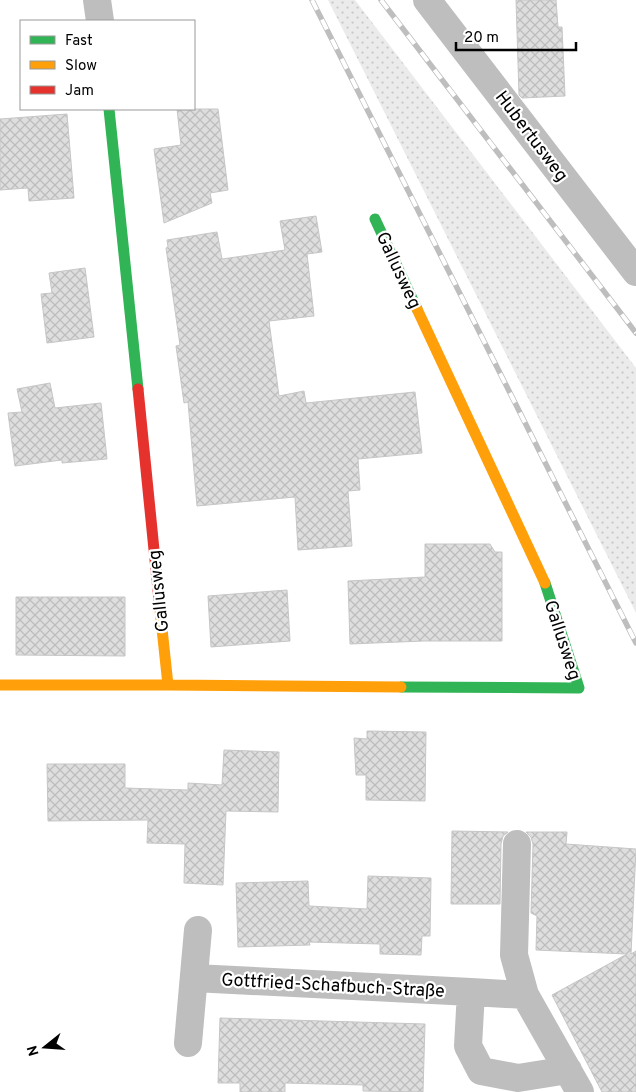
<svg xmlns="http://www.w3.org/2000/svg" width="636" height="1092" font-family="Overpass,sans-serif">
<defs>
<pattern id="grass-dots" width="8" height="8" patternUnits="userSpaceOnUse" patternTransform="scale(1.25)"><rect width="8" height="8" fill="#ebebeb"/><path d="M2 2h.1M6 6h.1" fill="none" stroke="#c8c8c8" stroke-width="1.8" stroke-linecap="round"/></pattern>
<pattern id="building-cross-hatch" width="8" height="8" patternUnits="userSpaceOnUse" patternTransform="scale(1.25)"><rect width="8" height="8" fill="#dedede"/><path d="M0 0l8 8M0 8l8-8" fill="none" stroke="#bdbdbd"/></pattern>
</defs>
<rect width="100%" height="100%" fill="#fff"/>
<path fill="url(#grass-dots)" d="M 328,0 L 355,0 L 636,368 L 636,613 Z"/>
<path fill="url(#building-cross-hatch)" stroke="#c6c6c6" d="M 516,0 L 556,0 L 558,27 L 562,27 L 565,96 L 522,98 L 519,95 Z
M 177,109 L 218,109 L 228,190 L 210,193 L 212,203 L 164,223 L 154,149 L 181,145 Z
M 67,114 L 74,198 L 29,201 L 28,188 L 0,190 L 0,119 Z
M 316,216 L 322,252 L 307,254 L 314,316 L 269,321 L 279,396 L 304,391 L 306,403 L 415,392 L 422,453 L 358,459 L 360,490 L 348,491 L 352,546 L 298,550 L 295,497 L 197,506 L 188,402 L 184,403 L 176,346 L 180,345 L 166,248 L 168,247 L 167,240 L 217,232 L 222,259 L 285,250 L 280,221 Z
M 85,268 L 94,337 L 47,343 L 41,294 L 52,293 L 49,273 Z
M 50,383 L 55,408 L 101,403 L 107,459 L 62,463 L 62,460 L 15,466 L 8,413 L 22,412 L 17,389 Z
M 425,544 L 490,544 L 495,552 L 502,552 L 502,641 L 424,641 L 350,644 L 348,581 L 425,577 Z
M 287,590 L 290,641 L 211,647 L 208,596 Z
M 16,597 L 125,597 L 125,656 L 16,655 Z
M 367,731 L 426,732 L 425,801 L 366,800 L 366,775 L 356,775 L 354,738 L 367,739 Z
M 224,750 L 279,752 L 278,812 L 226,811 L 223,885 L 184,883 L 185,844 L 147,843 L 148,820 L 48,821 L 47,764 L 125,764 L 125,788 L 188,790 L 188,783 L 222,785 Z
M 452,831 L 508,832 L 503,836 L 501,844 L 500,904 L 451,904 Z
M 526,832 L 567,832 L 566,844 L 636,849 L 631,954 L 636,951 L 636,1092 L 602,1092 L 552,995 L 627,954 L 536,950 L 537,916 L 531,913 L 533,844 L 531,837 Z
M 368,876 L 431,878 L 430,936 L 422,936 L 421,955 L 380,954 L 380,944 L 309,942 L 310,945 L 238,947 L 236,883 L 308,881 L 309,906 L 367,909 Z
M 220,1018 L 425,1024 L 423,1092 L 363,1091 L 363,1085 L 285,1083 L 285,1092 L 240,1092 L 240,1083 L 218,1083 Z"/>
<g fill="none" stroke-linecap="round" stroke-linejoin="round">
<path stroke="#bebebe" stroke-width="28" d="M 97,0 L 100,21
M 427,0 L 636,272
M 517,844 L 514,955 L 525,995 L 580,1092
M 194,978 L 471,992
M 525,995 L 471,992 L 468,1046 L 481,1071 L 518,1078 L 568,1070
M 188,1043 L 198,930"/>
<path stroke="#30b455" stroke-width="11" d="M 109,109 L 138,389
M 375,219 L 417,309
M 401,687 L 579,688 L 545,583"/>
<path stroke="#ff9f0a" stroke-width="11" d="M 417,309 L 545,583
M 0,685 L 168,685 L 160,610
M 168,685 L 401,687"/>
<path stroke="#e5322d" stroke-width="11" d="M 138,389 L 160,610"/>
<defs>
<path id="rail" d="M 312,0 L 636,643
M 381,0 L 636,333"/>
</defs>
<use href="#rail" stroke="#bebebe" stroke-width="5.5"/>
<use href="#rail" stroke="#fff" stroke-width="4" stroke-dasharray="11" stroke-linecap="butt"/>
</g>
<g text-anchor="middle" stroke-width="4.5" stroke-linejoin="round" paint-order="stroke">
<g font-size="18" fill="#000" stroke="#fff">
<text transform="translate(532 136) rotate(53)" y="6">Hubertusweg</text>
<text transform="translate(399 270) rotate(65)" y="6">Gallusweg</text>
<text transform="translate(158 591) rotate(-96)" y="6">Gallusweg</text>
<text transform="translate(563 640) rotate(72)" y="6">Gallusweg</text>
<text transform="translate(333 985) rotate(3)" y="6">Gottfried-Schafbuch-Straße</text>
</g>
</g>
<rect x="20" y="20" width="175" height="90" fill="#ffffff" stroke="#999999"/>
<rect x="30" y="36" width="25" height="8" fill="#30b455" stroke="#999999"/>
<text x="65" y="45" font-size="15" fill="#000000">Fast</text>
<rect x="30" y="61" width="25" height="8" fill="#ff9f0a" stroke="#999999"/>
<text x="65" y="70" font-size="15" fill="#000000">Slow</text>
<rect x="30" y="86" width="25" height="8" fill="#e5322d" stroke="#999999"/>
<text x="65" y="95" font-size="15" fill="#000000">Jam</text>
<g transform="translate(45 1047) rotate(253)" stroke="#ffffff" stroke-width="4" paint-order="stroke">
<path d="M0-4L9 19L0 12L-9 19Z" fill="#000000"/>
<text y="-8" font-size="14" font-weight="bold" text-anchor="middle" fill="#000000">N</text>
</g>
<path d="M456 42v8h120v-8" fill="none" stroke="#000000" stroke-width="2.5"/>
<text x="464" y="42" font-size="15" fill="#000000" stroke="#ffffff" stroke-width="4" paint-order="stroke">20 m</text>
</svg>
